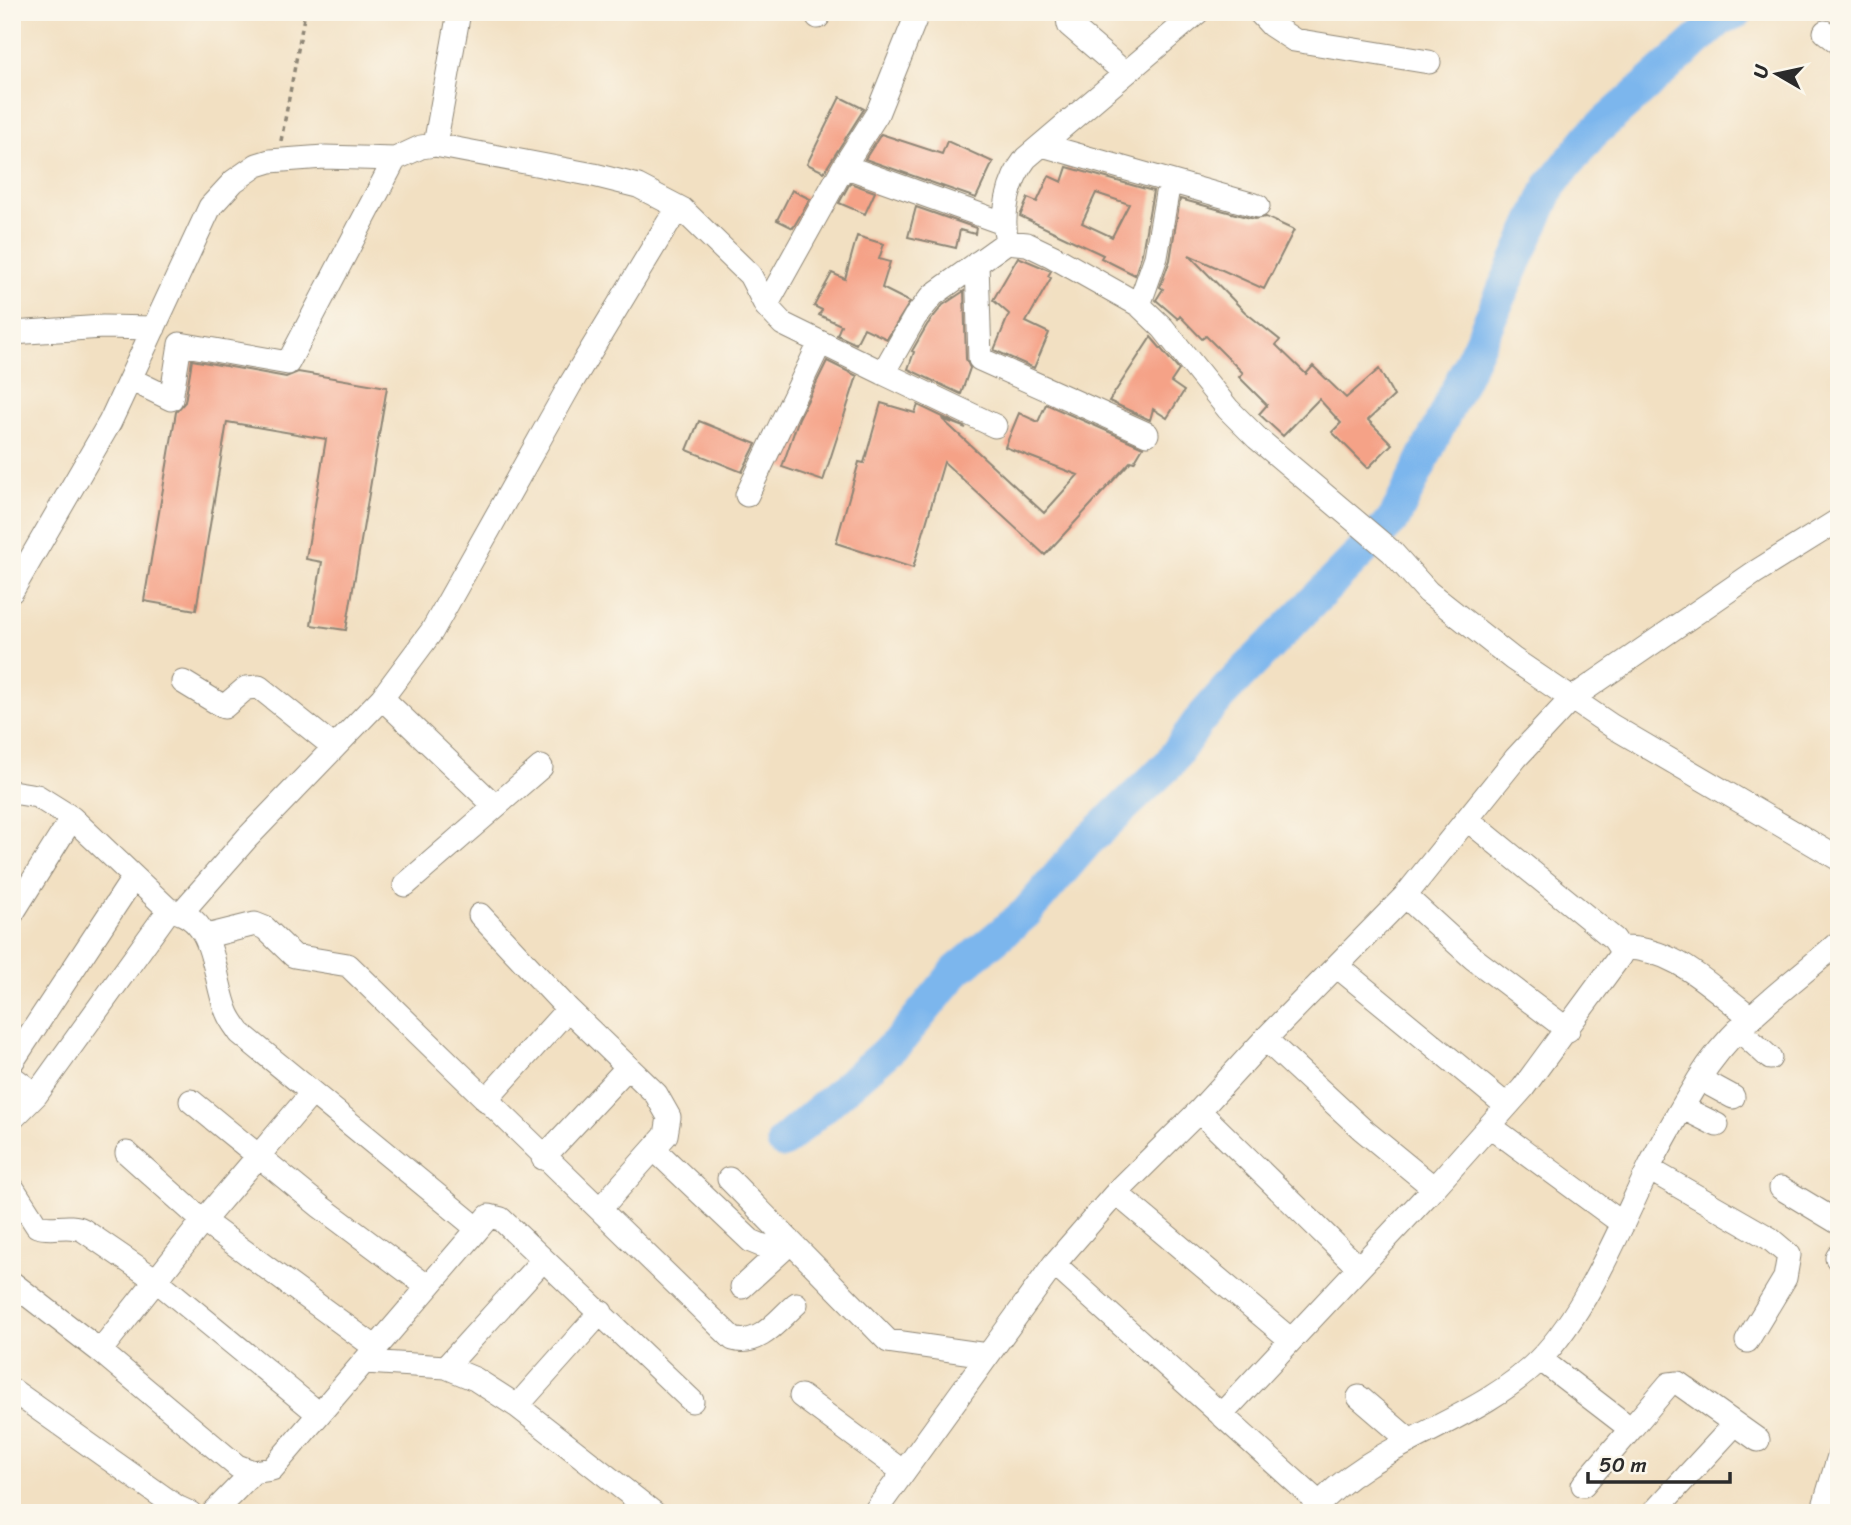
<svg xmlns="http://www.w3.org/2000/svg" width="1851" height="1525" font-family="Sriracha,sans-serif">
<rect width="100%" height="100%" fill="#fbf7ec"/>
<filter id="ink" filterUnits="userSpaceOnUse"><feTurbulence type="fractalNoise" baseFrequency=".0143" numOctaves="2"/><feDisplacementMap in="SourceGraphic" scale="14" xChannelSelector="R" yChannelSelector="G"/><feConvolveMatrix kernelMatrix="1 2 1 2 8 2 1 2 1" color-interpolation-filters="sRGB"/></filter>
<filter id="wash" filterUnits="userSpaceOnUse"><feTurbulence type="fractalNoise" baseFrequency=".00686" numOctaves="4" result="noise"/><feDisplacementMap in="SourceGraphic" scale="28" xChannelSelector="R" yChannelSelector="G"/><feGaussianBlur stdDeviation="1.57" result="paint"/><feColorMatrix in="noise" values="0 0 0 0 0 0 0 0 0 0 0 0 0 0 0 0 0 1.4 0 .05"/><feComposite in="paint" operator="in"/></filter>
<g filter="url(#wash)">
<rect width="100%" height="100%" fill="#f2e0c2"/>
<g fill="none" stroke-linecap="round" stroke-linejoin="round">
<path stroke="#7cb6ed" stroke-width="33" d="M 783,1142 L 899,1041 L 957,970 L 1026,913 L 1087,842 L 1169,764 L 1198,722 L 1226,690 L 1394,519 L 1476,350 L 1550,186 L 1591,135 L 1721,19 L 1737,12"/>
</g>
<g id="blocks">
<path fill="#f5a287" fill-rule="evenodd" d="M 840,97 L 864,109 L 824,172 L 807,164 Z
M 881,134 L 942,154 L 947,141 L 993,162 L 976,198 L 865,159 Z
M 1067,167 L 1153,191 L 1142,253 L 1135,275 L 1101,258 L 1103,255 L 1020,216 L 1028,198 L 1037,202 L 1049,176 L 1062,182 ZM 1096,193 L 1129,204 L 1112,237 L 1082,223 Z
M 850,183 L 875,192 L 865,214 L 839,203 Z
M 792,190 L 810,199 L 793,228 L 777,220 Z
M 1180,199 L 1254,219 L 1266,217 L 1294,230 L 1264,289 L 1189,255 L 1245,312 L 1280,340 L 1276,345 L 1306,374 L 1313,366 L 1346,398 L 1379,369 L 1394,396 L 1368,420 L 1392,444 L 1368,468 L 1332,432 L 1341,423 L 1319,399 L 1283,436 L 1259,414 L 1267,405 L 1239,377 L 1243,373 L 1206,336 L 1202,339 L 1180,316 L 1178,319 L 1156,300 L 1163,289 L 1160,287 L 1170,260 Z
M 916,207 L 976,228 L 975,234 L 960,230 L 956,248 L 908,237 Z
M 857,236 L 884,244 L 879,259 L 890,262 L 882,288 L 910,302 L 887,339 L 864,328 L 856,344 L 837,335 L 841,325 L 819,315 L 822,310 L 814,306 L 832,273 L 845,279 Z
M 1018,257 L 1051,271 L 1048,276 L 1051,278 L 1026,322 L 1049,333 L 1034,368 L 994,350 L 1009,314 L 993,300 Z
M 964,291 L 966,359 L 970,368 L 961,394 L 908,369 L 914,352 L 912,351 L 927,325 L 943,305 Z
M 1151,337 L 1179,370 L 1171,382 L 1184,391 L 1167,418 L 1153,409 L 1150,420 L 1109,401 Z
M 192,360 L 286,377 L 298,372 L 387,387 L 346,630 L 311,625 L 322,562 L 306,559 L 326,439 L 227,422 L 196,610 L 144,601 L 176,412 L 185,402 Z
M 827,361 L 857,376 L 823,481 L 782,467 L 799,418 Z
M 881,403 L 915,413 L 918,405 L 966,428 L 942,419 L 1044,513 L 1078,475 L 1005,447 L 1019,413 L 1038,422 L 1046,404 L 1143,447 L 1134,462 L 1131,461 L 1045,555 L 944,462 L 913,568 L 836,543 L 859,462 L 864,463 Z
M 699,421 L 756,444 L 742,472 L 687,450 Z"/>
</g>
</g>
<g filter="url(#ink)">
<use href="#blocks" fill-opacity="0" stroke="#8e8676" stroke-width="2"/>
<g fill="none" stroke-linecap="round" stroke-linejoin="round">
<defs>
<path id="minor" d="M 1067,12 L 1069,25 L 1125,73
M 1259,12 L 1271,25 L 1294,40 L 1429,62
M 818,17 L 820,12
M 1825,32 L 1839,43
M 435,145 L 459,12
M 1042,145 L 1258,206
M 844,166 L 1003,223
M 1007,242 C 1001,215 1008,181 1026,158 L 1198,12
M 977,263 L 980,359 L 1147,434
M 1139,305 L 1156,257 L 1169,182
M 766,306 L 844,166 L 877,114 L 918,12
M 12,333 L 103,327 L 154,328
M 883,373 L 995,426
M 130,379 L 171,399 L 180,344 L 288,363 L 395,159
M 747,495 L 820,343
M 12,591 L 110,422 L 210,207 L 234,181 L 257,165 L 270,161 L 324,157 L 395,159 L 421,147 L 435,145 L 594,175 L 638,186 L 682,209 L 750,275 L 766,306 L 783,324 L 883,373 L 915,317 L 933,295 L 1007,242 L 1027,244 L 1052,256 L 1139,305 L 1163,328 L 1228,409 L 1257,438 L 1392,552 L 1428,592 L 1513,659 L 1612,726 L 1839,859
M 183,682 L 224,707 L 246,688 L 259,687 L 334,747
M 382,698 L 494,805
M 12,792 L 37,796 L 72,818 L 169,910 C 218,916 212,979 228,1014 C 231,1021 236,1027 240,1033 L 478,1229 L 489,1216 L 501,1219 L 692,1401
M 405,885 L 541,767
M 1405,896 L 1473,958 L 1568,1030
M 182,912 L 247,838 L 382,698 L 432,631 L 570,385 L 668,223 L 682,209
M 12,914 L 72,818
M 480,915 L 568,1009 L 656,1094 L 669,1117 L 666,1135 L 600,1209
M 207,936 L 255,924 L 265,928 L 294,956 L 348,965 L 733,1339 C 759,1347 778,1320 796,1304
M 1620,948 C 1675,946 1711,988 1752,1018
M 1337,966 L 1507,1106
M 1738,1029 L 1770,1058
M 1265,1039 L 1362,1129 L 1434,1188
M 12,1062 L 134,877
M 12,1077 L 36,1095
M 1700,1079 L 1733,1097
M 486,1100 L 568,1009
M 191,1101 L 321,1207 L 428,1287
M 1683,1108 L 1717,1125
M 1199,1111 L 1359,1268
M 12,1119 L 36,1095 L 169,910
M 1490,1126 L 1623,1224
M 654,1149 L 751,1241 L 768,1248 L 784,1236
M 127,1153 L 203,1221 L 376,1348
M 543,1158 L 627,1068
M 1649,1169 L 1769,1238 L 1789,1255 L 1785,1278 L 1747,1341
M 729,1179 L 888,1341 L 987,1355
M 12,1187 L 37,1226 C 52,1231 69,1223 83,1230 L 156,1280 L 319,1414
M 1781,1188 L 1839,1223
M 1116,1193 L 1291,1340
M 1837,1258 L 1839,1255
M 1054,1264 L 1319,1503
M 12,1283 L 100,1351 L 237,1466 L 253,1472 L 272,1469 L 478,1229
M 742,1287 L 789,1244
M 100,1351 L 203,1221 L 312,1093
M 1540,1359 L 1631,1429 L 1669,1384 L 1678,1383 L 1758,1440
M 365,1362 L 446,1367 L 475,1379 L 517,1406 L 601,1312
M 446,1367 L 542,1261
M 12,1390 L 177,1507 L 190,1513
M 801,1396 L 902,1471
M 1359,1397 L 1409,1440
M 517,1406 L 654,1513
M 1221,1415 L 1434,1188 L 1523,1088 L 1620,956 L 1620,948 L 1614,939 L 1468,820
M 1583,1485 L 1631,1429
M 213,1513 L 253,1472
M 874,1513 L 1054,1264 L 1116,1193 L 1199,1111 L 1265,1039 L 1405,896 L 1516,758 L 1571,699 L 1754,573 L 1839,520
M 1311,1513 C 1373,1440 1473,1426 1539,1360 C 1584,1315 1620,1229 1647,1172 C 1662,1140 1681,1109 1699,1079 C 1733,1023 1791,985 1839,942
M 1653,1513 L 1735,1424
M 1822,1513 L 1839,1456"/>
</defs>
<use href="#minor" stroke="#8e8676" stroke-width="25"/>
<path stroke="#8e8676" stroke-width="3.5" stroke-dasharray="5 5" stroke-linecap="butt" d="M 281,141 L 305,12"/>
<use href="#minor" stroke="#fff" stroke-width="23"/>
</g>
</g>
<rect width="1851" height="1525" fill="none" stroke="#fbf7ec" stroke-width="42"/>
<g transform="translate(1777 74) rotate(279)" stroke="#fbf7ec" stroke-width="5" paint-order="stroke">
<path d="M0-5L12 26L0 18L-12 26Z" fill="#2b2b2b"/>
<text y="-10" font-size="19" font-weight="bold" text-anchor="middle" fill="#2b2b2b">U</text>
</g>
<path d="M1588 1472v10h142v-10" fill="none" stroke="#2b2b2b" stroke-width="3.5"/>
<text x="1599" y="1472" font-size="21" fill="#2b2b2b" stroke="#fbf7ec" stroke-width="5" paint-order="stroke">50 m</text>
</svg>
